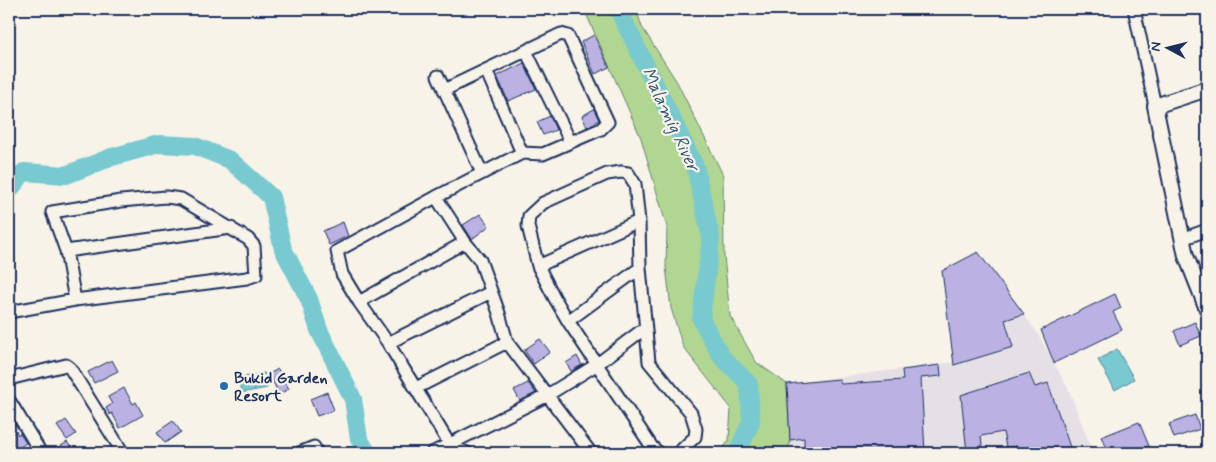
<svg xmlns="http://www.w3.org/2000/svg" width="1216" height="462" font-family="Mynerve,sans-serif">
<rect width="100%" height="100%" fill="#f7f3e8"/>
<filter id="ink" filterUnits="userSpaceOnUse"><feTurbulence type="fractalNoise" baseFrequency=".02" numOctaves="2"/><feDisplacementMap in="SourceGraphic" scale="10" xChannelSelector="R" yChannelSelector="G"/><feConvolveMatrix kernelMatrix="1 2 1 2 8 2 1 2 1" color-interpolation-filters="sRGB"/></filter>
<g filter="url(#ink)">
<path fill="#e5e0e6" d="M 978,252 L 1036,331 L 1069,390 L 1093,453 L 788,453 L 790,440 L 787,384 L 954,362 L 942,271 Z"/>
<path fill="#b1d691" stroke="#668278" d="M 584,9 L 636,9 L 642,27 L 677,82 L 723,175 L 724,256 L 730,316 L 756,362 L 787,384 L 790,440 L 788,453 L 720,453 L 729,440 L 731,408 L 683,347 L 671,308 L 666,267 L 667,227 L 641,138 Z"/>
<path fill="#78c9d0" stroke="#538ba2" d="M 1117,349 L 1134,379 L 1115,390 L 1098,360 Z
M 265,373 L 267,388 L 241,393 L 239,378 Z"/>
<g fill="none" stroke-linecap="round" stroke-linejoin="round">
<path stroke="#78c9d0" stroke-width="18" d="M 618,9 L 695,166 L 711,238 L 701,319 L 721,356 L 749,384 L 751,422 L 737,453
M 9,191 L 24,172 L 66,175 L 112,157 L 159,144 L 195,146 L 230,160 L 271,197 L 283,249 L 309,299 L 319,330 L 353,399 L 359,439 L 368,453"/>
</g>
<path fill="#bbb2e3" stroke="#1b2f5e" d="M 594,35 L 609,67 L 595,74 L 581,42 Z
M 524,63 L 536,89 L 508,101 L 497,76 Z
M 594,109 L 599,120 L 587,127 L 582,116 Z
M 550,116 L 556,130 L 543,135 L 537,122 Z
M 480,214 L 489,226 L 472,239 L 463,225 Z
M 343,222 L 348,236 L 329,245 L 323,231 Z
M 978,252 L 1024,314 L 1005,320 L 1013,347 L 954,365 L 942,271 Z
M 1115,294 L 1121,308 L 1113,312 L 1122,330 L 1054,363 L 1041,330 Z
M 1195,322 L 1201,336 L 1180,345 L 1174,331 Z
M 540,339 L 550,352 L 534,364 L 524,350 Z
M 577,356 L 582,365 L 571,371 L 566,363 Z
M 112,360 L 118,371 L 94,383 L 88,372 Z
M 940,365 L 941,376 L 921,378 L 925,453 L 804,453 L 804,438 L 790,440 L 787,384 L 839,379 L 841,384 L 903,380 L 902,370 Z
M 278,369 L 289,389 L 279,394 L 269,374 Z
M 1029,373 L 1035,387 L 1048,383 L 1072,453 L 1018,453 L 1017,446 L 1006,447 L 1003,432 L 981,436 L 983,453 L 967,453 L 961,395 Z
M 528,383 L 536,393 L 520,401 L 514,390 Z
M 124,388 L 133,404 L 136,402 L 143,415 L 120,428 L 112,413 L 110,415 L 106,408 L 112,404 L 108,397 Z
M 327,392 L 334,410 L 317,416 L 310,399 Z
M 1195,415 L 1200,429 L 1174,438 L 1169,424 Z
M 66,420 L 76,434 L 67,440 L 57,426 Z
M 173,421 L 181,432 L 165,443 L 157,432 Z
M 1139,422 L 1149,446 L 1125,453 L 1110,453 L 1101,437 Z
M 16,431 L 18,435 L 20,433 L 26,443 L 12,453 L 9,448 L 9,436 Z
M 67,442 L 75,453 L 51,453 Z"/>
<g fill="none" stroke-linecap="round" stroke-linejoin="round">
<defs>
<path id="minor" d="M 1134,9 L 1155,106
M 526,51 L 570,141
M 486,70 L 522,153
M 438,76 L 482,173
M 444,90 L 561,34 L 568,36 L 608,122 L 601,129 L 543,154 L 522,153 L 436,197 L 337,251 L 342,274 L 359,302 L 388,343 L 450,445 L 467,453
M 436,197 L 465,242 L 480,260 L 499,313 L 507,342 L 591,453
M 1182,239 L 1207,230
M 66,251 L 231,228
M 538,266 L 639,221
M 359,302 L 465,242
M 9,312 L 75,300 L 247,278 L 256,275 L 254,246 L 248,239 L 181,199 L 166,197 L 121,201 L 52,212 L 66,251 L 75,300
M 568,321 L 640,268
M 388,343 L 491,292
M 9,379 L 66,365 L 70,368 L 123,453
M 416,388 L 507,342
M 9,400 L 41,453
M 299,453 L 314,447 L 317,453
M 432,453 L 546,396 L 596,365 L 645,328
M 659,453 L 652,447 L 568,321 L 554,297 L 538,266 L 528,226 L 529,216 L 543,203 L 607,174 L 621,172 L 628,173 L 635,184 L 639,221 L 640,268 L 649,362 L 691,413 L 696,429 L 695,437 L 678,453"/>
<path id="tertiary" d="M 1207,89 L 1155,106 L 1186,256 L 1207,309"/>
</defs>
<use href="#minor" stroke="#1b2f5e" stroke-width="15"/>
<use href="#tertiary" stroke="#1b2f5e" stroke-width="18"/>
<use href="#minor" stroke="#f7f3e8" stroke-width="11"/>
<use href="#tertiary" stroke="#f7f3e8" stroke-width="14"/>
</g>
</g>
<circle fill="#1f6fb2" stroke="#f7f3e8" stroke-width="2" cx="224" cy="386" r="5"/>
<g text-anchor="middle" stroke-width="4.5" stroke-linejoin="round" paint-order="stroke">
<g font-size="16" font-weight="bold" fill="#1b2f5e" stroke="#f7f3e8" text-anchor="start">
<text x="234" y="383">Bukid Garden<tspan x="234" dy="18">Resort</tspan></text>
</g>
<g font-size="18" font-style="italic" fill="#32567a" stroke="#f7f3e8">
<text transform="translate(671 119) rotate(65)" y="6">Malamig River</text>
</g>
</g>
<rect width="1216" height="462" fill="none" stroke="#f7f3e8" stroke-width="30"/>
<rect x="15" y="15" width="1186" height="432" fill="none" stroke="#1b2f5e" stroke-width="2" filter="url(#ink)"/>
<g transform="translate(1168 48) rotate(277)" stroke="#f7f3e8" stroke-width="4" paint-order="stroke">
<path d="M0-4L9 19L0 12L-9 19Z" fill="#1b2f5e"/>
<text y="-8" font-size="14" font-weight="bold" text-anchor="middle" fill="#1b2f5e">N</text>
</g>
</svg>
